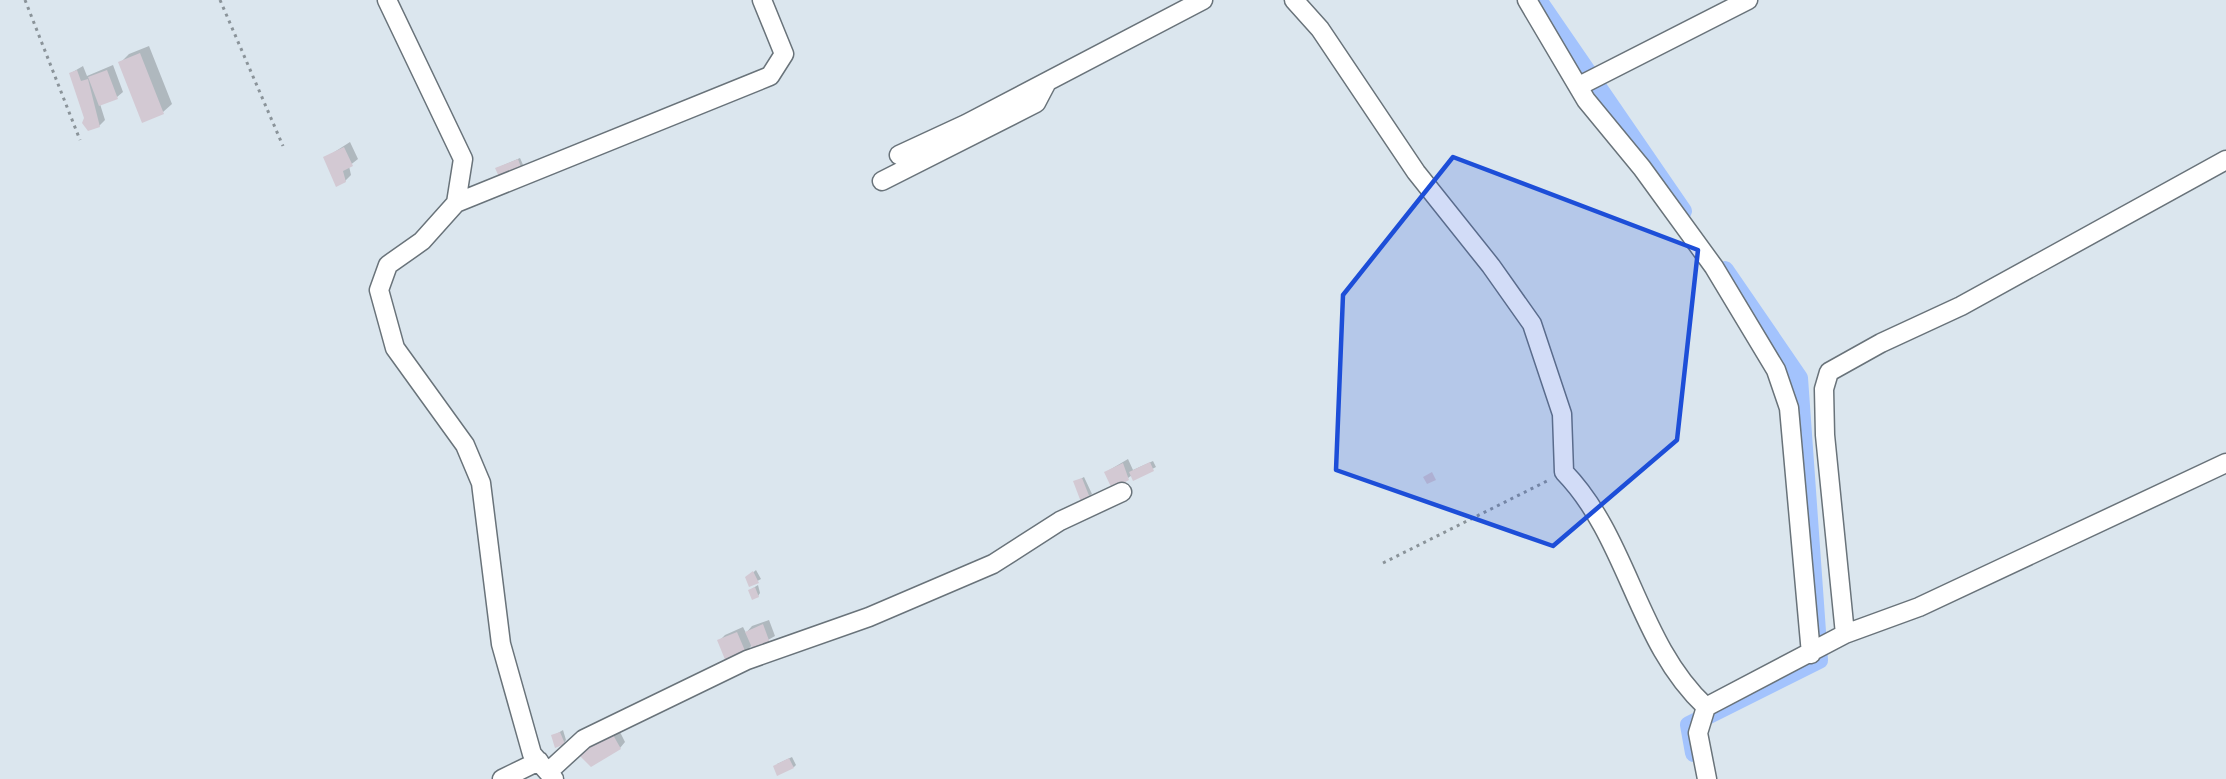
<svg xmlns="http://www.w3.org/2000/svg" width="2226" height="779" font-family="'Exo 2',sans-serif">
<rect width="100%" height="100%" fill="#dbe6ee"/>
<path fill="#0003" d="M 149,46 L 172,104 L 163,112 L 120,63 L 129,54 Z
M 113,65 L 123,92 L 117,97 L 100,104 L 105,120 L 99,126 L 86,118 L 71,73 L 83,66 L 87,76 Z
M 350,142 L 358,159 L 349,166 L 351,175 L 345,181 L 325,158 Z
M 520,158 L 524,167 L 521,169 L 497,168 Z
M 1128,459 L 1133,470 L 1153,461 L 1156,467 L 1133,479 L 1132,475 L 1128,478 L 1106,472 Z
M 1084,477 L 1092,494 L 1082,500 L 1075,482 Z
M 756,570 L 761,579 L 750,585 L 747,578 Z
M 758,585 L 760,593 L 758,596 L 750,590 Z
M 769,620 L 775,636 L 754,648 L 752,645 L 746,652 L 719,641 L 725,635 L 743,627 L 746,633 L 752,626 Z
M 618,728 L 625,742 L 620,748 L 579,753 Z
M 563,730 L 566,740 L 564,743 L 553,736 Z
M 792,757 L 796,765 L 794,767 L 777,764 Z"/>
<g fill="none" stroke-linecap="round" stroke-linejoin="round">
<path stroke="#a3c3fd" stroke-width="18" d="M 1538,0 L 1683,211
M 1694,753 L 1689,725 L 1819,660 L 1799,378 L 1725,270"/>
</g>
<path fill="#d3c9d3" d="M 140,53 L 164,114 L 142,123 L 118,62 Z
M 77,70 L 81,81 L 88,79 L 100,127 L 88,131 L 82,123 L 84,118 L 69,73 Z
M 107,70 L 118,99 L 99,106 L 88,77 Z
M 344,147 L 353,166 L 343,171 L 346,182 L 336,187 L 323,157 Z
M 518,159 L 522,170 L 500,179 L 495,168 Z
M 1150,462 L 1154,471 L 1133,481 L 1129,472 Z
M 1123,463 L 1129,480 L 1112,489 L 1104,472 Z
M 1432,472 L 1436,480 L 1427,484 L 1423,477 Z
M 1082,478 L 1090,498 L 1081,502 L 1073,481 Z
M 753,571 L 759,583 L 749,587 L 745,577 Z
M 755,587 L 759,597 L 752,600 L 748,590 Z
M 763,624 L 770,643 L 753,650 L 745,632 Z
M 737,632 L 746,653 L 726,662 L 717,640 Z
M 560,732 L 565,744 L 555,748 L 551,735 Z
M 612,733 L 621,749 L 591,767 L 577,753 Z
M 789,758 L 794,768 L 777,776 L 773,766 Z"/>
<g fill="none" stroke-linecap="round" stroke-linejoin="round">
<defs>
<path id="minor" d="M 387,0 L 463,159 L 456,203 L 422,241 L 388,265 L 379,290 L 395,348 L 465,445 L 481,483 L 501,644 L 532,754 L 554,779
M 1294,0 L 1320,29 L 1416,172 L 1491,266 L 1532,324 L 1562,414 L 1564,472 C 1629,539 1637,643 1706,707
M 1527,0 L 1586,100 L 1642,168 L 1714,267 L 1776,370 L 1789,408 L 1811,654
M 1579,86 L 1748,0
M 899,155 L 966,124 L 1203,0
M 882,181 L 1036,103 L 1047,82
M 456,203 L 770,76 L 784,54 L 762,0
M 1845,634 L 1825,435 L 1824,389 L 1829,372 L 1881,343 L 1961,306 L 2226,160
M 548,772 L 584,739 L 747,660 L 869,617 L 993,564 L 1060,521 L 1122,492
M 502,779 L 539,761
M 1707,779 L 1698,733 L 1706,707 L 1845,634 L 1919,607 L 2226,463"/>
</defs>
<use href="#minor" stroke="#69737a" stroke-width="21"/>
<path stroke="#8a9399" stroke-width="3" stroke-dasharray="3 4.5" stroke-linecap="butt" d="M 25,0 L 80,140
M 220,0 L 283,146
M 1383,563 L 1549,480"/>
<use href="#minor" stroke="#fff" stroke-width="18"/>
</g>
<path fill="#1d4ed8" fill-opacity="0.2" stroke="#1d4ed8" stroke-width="4.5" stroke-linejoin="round" d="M 1453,157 L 1698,250 L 1677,440 L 1553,546 L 1336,470 L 1343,295 Z"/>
</svg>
